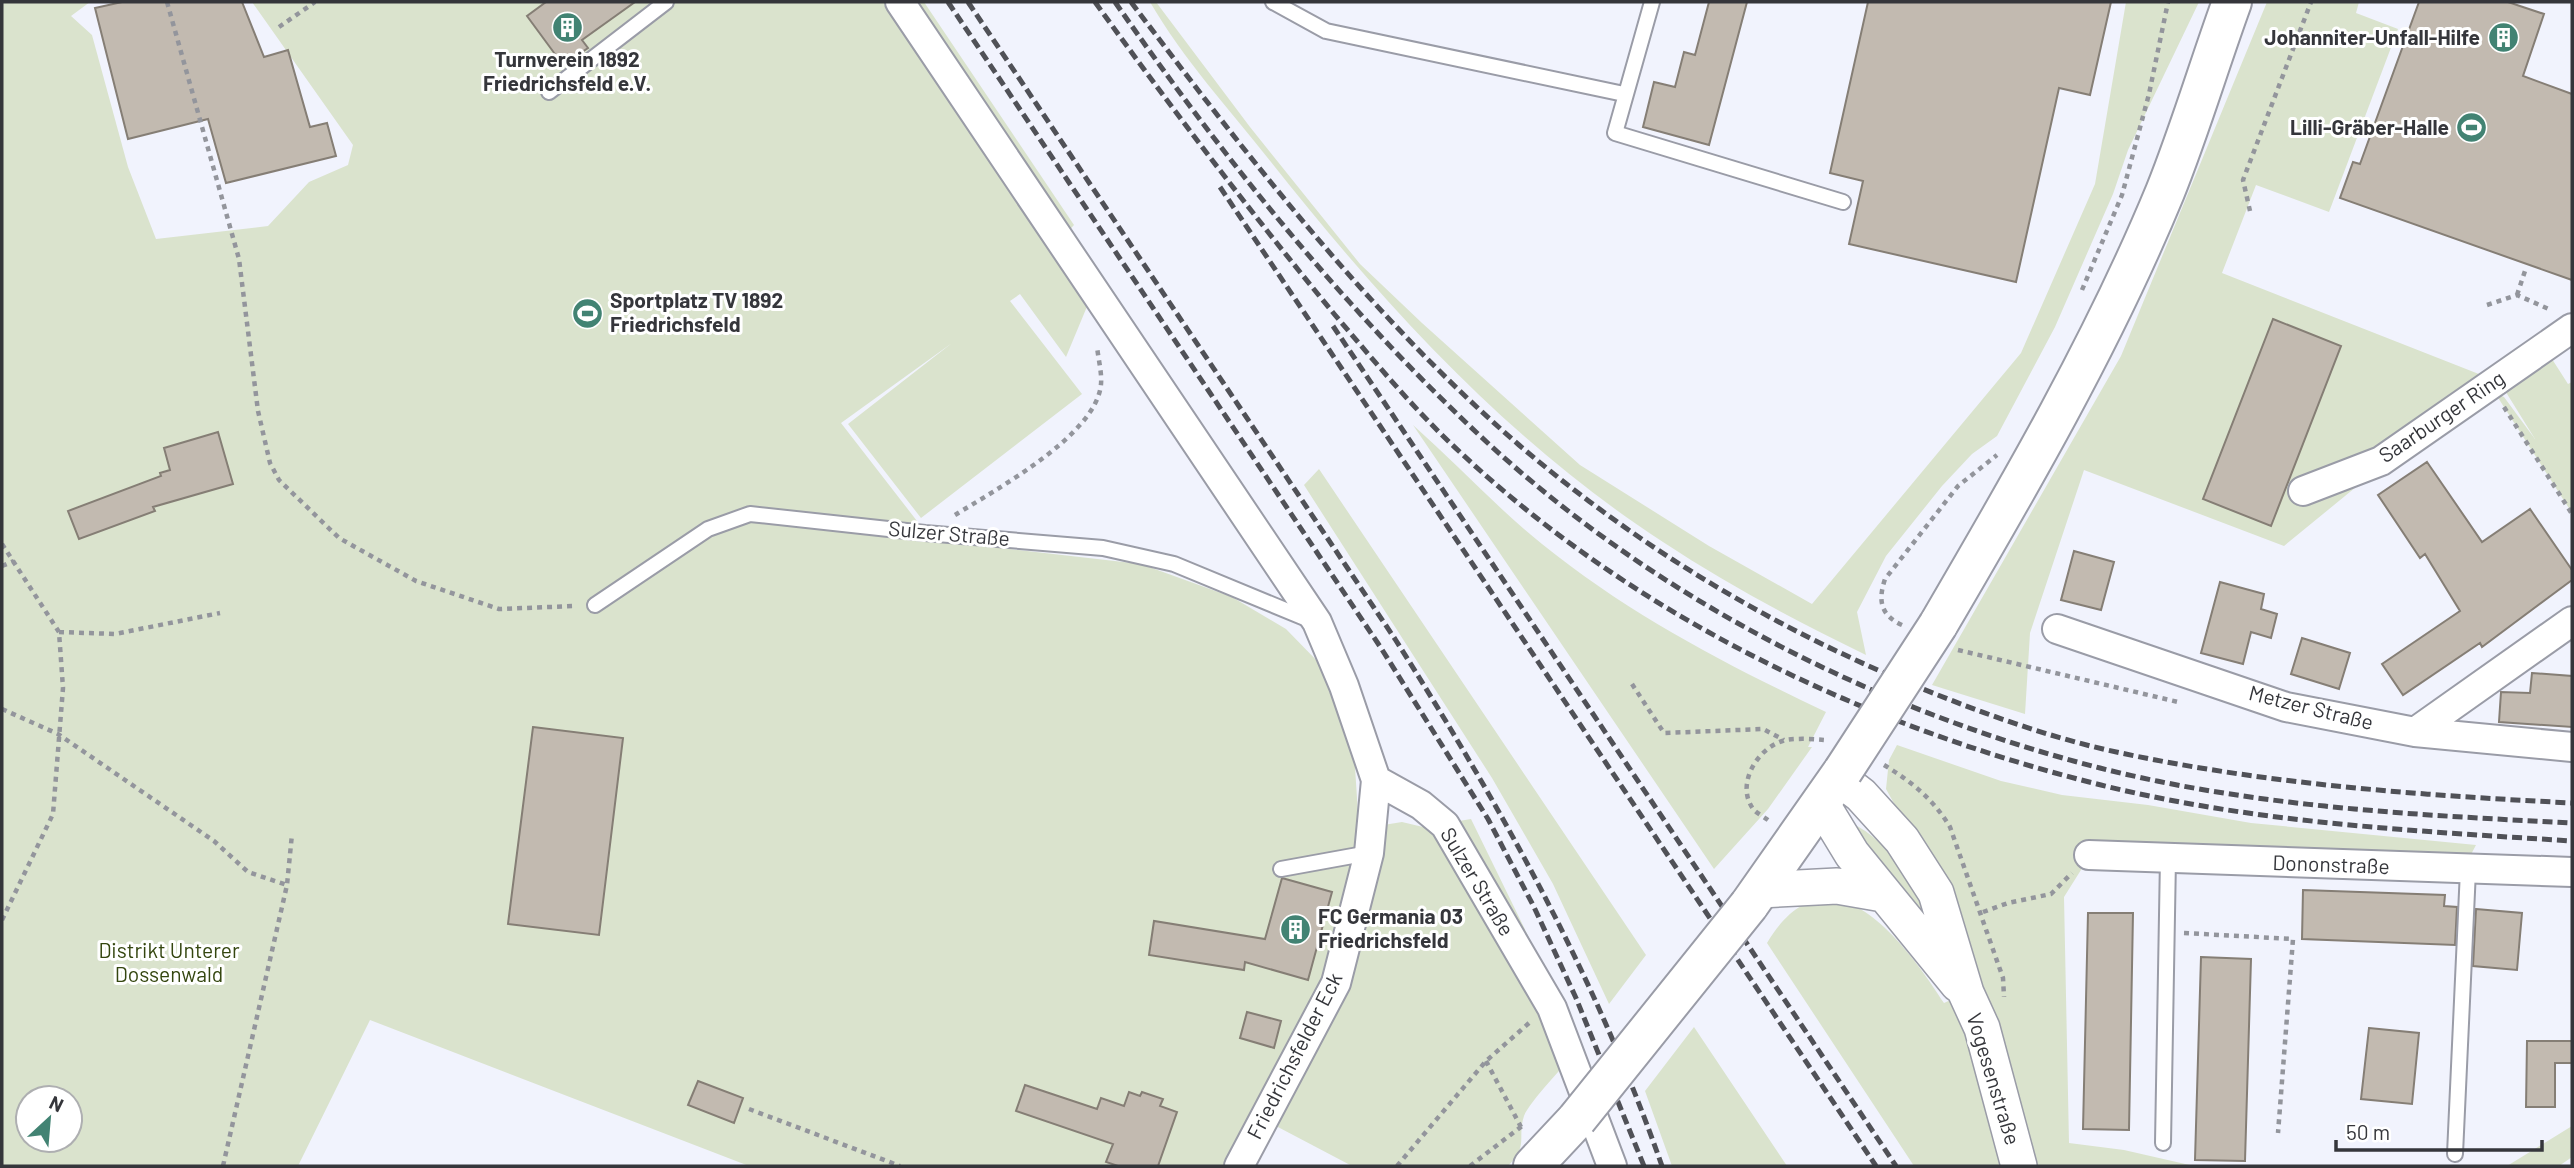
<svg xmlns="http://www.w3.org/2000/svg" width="2574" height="1168" font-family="Barlow,sans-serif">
<rect width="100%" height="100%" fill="#f1f3fd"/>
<path fill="#dae3cd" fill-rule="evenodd" d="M 2,2 L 90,2 L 71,16 L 92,35 L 128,167 L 156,239 L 268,226 L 309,182 L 348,165 L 353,145 L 252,2 L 924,2 L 1074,225 L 1053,248 L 1091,297 L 1066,357 L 1020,294 L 1010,301 L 1082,394 L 921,518 L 848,424 L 952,343 L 841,423 L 917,521 L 913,538 L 1141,564 L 1232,597 L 1286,629 L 1323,667 L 1353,736 L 1359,829 L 1402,822 L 1423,827 L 1471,819 L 1557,995 L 1579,1048 C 1568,1062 1529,1102 1524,1116 C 1517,1137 1529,1146 1508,1166 L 1352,1166 L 1276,1126 L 1251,1166 L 749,1166 L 370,1020 L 298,1166 L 2,1166 ZM 28,1098 L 70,1098 L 70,1140 L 28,1140 Z
M 1150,2 L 1156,2 L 1250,127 L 1360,264 L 1422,323 L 1580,465 L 1709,546 L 1812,604 L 2021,353 L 2095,184 L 2126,2 L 2199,2 L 2128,150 L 2113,194 L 2055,327 L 1997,436 L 1972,454 L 1942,486 L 1886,556 L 1857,612 L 1866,655 C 1796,621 1728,585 1663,542 C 1509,442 1384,305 1271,162 C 1230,110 1183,59 1150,2 Z
M 2267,2 L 2359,2 L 2356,13 L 2398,29 L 2329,212 L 2256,185 L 2222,273 L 2489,378 L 2284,546 L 2084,470 L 2030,633 L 2025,714 L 1932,685 L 2121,356 Z
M 2552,359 L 2568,384 L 2572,382 L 2572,513 L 2495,393 L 2504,397 L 2535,439 L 2504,389 Z
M 1413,425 C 1457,464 1497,508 1542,544 C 1630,615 1725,664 1826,712 L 1808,747 L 1812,747 L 1768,809 L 1714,869 Z
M 1319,469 L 1646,955 L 1609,1004 L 1553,884 L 1492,778 L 1304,485 Z
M 1897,745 L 2001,781 L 2062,795 L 2148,805 L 2251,823 L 2476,845 L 2468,860 L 2096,846 L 2064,897 L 2069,1143 L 2124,1150 L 2194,1166 L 1914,1166 L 1767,943 C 1829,840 1904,941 1944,1003 L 1982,986 L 1962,926 L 1886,789 L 1889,760 Z
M 1851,823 C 1894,843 1913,888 1932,928 L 1848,825 Z
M 1694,1027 L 1787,1166 L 1672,1166 L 1645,1091 Z
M 2572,1126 L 2572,1157 L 2559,1166 L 2507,1166 Z"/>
<path fill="#c2bab0" stroke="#857e75" stroke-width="2" d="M 122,2 L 242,2 L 264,57 L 288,50 L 310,127 L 327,123 L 336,156 L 226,183 L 208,119 L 128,139 L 95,8 Z
M 546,2 L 635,2 L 582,40 L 588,48 L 563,65 L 527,16 Z
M 1709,2 L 1747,2 L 1709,145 L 1643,127 L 1654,82 L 1675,87 L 1684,52 L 1695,55 Z
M 1868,2 L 2111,2 L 2090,95 L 2059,88 L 2016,282 L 1849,244 L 1863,181 L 1830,173 Z
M 2419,2 L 2508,2 L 2544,14 L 2523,76 L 2572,94 L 2572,280 L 2340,198 L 2353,162 L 2360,164 Z
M 2273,319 L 2341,346 L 2271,526 L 2203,499 Z
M 218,432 L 233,484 L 153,507 L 155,511 L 79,539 L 68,511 L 161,476 L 160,473 L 170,470 L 164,448 Z
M 2427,462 L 2482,542 L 2530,509 L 2572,570 L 2572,580 L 2482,647 L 2480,643 L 2403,695 L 2382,664 L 2460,611 L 2425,554 L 2420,558 L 2378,495 Z
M 2074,551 L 2114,562 L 2101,610 L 2061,600 Z
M 2220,582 L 2264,594 L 2261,609 L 2277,614 L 2271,638 L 2251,632 L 2243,664 L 2201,653 Z
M 2302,638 L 2350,653 L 2339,689 L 2291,674 Z
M 2532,673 L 2572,676 L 2572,727 L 2499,722 L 2501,692 L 2530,693 Z
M 533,727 L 623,738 L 599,935 L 508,924 Z
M 1282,878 L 1332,892 L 1308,980 L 1245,962 L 1244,970 L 1149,955 L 1154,921 L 1265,939 Z
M 2303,890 L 2445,895 L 2444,906 L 2457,907 L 2455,945 L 2302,939 Z
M 2476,909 L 2522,913 L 2517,970 L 2473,966 Z
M 2088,913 L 2133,913 L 2129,1130 L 2083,1129 Z
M 2201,957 L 2251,959 L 2245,1161 L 2195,1160 Z
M 1247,1012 L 1281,1021 L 1274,1048 L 1240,1038 Z
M 2369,1028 L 2419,1033 L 2412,1104 L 2361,1099 Z
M 2527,1041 L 2572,1041 L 2572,1063 L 2555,1063 L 2555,1107 L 2526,1107 Z
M 698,1081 L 743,1098 L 734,1123 L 688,1105 Z
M 1025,1085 L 1097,1109 L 1101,1098 L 1124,1106 L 1129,1092 L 1140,1096 L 1142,1092 L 1163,1099 L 1160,1106 L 1177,1112 L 1158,1166 L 1118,1166 L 1106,1162 L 1113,1144 L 1016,1111 Z"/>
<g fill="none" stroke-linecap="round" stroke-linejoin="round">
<defs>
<path id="service" d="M 1273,2 L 1326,31 L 1624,94
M 1652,2 L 1615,133 L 1843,202
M 549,92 L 666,2
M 595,605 L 708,529 L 750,514 L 925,533 L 1103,548 L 1174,564 L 1312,621
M 1281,869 L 1369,853
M 2163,1143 L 2168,858
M 2455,1154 L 2468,870"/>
<path id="minor" d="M 900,2 L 1317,622 L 1344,686 L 1376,780 L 1369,853 L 1336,983 L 1239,1166
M 2303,491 L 2381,461 L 2572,328
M 2057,629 L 2286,707 L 2415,732 L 2572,747
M 2415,732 L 2572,621
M 1376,780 L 1421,805 L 1445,825 L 1552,1008 L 1612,1166
M 2089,855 L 2572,872"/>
<path id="tertiary" d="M 1839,778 L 1861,795 L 1902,840 L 1936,893 L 1966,993 L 1982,1028 L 2019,1166
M 1821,803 L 1852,854 L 1958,984
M 1760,890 L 1837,886 L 1883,894"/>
<path id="secondary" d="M 1938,625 C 2020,485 2103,342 2165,192 C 2190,130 2209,65 2232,2
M 1749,905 L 1843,771
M 1533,1166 L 1577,1119"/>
</defs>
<use href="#service" stroke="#9a9ca7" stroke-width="18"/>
<use href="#minor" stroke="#9a9ca7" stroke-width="32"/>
<use href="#tertiary" stroke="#9a9ca7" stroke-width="38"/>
<use href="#secondary" stroke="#9a9ca7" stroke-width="42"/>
<path stroke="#93959c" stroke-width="4.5" stroke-dasharray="5 5" stroke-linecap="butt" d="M 167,2 L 239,259 L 258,411 L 270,463 L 279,480 L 339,538 L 416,581 L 499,609 L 575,606
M 279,27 L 315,2
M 2250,211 L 2243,180 L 2311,2
M 2082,290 L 2122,195 L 2149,94 L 2168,2
M 2517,295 L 2525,271
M 2487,305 L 2517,295 L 2551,310
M 2504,407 L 2572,514
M 955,515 C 995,490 1097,435 1101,384 C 1102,372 1098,358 1097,346
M 2,544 L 59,632 L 63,688 L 53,814 L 2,920
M 2,566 L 14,561
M 1902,625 C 1880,615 1878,600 1885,579 L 1958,486 L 1997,455
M 59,632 L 115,634 L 220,613
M 1958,650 L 2178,702
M 1632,684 L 1664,733 L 1763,729 L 1784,740
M 2,709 L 58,734 L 214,841 L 248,872 L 287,885
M 1884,765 C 1911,781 1934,800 1950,827 L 2003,978 L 2004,997
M 1768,820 C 1764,817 1758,814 1754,810 C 1734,785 1758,746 1786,740 C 1798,738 1813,739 1825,740
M 1983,912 L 2008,903 L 2051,894 L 2072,873
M 2184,933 L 2293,939 L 2278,1133
M 1486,1061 L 1521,1127
M 749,1109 L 900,1166
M 223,1166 L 287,885 L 292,834
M 1397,1166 L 1486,1061 L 1529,1023
M 1470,1166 L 1522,1126"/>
<use href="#service" stroke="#fff" stroke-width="14"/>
<use href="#minor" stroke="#fff" stroke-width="28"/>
<use href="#tertiary" stroke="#fff" stroke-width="35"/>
<use href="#secondary" stroke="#fff" stroke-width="38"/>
<path stroke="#505157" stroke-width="5" stroke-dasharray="10 5" stroke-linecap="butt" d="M 948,2 L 1381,648 L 1488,819 L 1534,907 L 1576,998 L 1644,1166
M 968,2 L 1395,639 C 1503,810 1595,975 1662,1166
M 1095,2 C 1172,109 1251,213 1335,315 C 1376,363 1415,411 1462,454 C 1639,619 1867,727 2101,785 C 2254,823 2415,831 2572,841
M 1115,2 C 1222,156 1340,304 1477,433 C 1649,595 1872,710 2100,768 C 2254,807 2415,815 2572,823
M 1131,2 C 1248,157 1371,317 1519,445 C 1631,541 1758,619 1894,677 C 1963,706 2034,733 2107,750 C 2261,784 2416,795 2572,803
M 1220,187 L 1876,1166
M 1333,326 L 1896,1166"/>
<defs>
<path id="secondary-bridge" d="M 1843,771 L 1938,625
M 1577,1119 L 1749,905"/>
</defs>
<use href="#secondary-bridge" stroke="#9a9ca7" stroke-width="42" stroke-linecap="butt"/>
<use href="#secondary-bridge" stroke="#fff" stroke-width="38"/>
</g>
<defs>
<symbol id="building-disc" viewBox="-11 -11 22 22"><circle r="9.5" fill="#428373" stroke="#fff"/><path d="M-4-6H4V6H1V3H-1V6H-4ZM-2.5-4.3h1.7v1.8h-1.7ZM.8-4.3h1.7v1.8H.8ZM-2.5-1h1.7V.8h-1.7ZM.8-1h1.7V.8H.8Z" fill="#fff"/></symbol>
<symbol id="stadium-disc" viewBox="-11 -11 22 22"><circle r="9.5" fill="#428373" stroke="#fff"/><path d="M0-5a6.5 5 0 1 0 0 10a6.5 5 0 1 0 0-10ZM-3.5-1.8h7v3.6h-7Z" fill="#fff"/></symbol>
</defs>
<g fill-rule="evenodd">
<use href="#building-disc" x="550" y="10" width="35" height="35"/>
<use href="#building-disc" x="2486" y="20" width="35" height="35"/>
<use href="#stadium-disc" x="2454" y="110" width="35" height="35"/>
<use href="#stadium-disc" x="570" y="296" width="35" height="35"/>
<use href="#building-disc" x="1278" y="912" width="35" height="35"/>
</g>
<g text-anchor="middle" stroke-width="6" stroke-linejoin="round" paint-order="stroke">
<g font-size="21" font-weight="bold" fill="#35363b" stroke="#fff" text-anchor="end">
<text x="2480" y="45">Johanniter-Unfall-Hilfe</text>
<text x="567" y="67" text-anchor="middle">Turnverein 1892<tspan x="567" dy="24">Friedrichsfeld e.V.</tspan></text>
<text x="2449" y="135">Lilli-Gräber-Halle</text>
<text x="610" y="308" text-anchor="start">Sportplatz TV 1892<tspan x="610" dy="24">Friedrichsfeld</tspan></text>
<text x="1318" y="924" text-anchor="start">FC Germania 03<tspan x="1318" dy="24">Friedrichsfeld</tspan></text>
</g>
<g font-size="21" fill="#35363b" stroke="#fff">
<text transform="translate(2442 417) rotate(-34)" y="7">Saarburger Ring</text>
<text transform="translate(949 534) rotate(5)" y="7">Sulzer Straße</text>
<text transform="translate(2311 708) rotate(14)" y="7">Metzer Straße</text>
<text transform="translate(2331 865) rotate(2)" y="7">Dononstraße</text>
<text transform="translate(1477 882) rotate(59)" y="7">Sulzer Straße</text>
<text transform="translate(1295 1056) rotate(-63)" y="7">Friedrichsfelder Eck</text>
<text transform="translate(1993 1079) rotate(73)" y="7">Vogesenstraße</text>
</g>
<g font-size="21" fill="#34460f" stroke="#fff">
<text x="169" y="958">Distrikt Unterer<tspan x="169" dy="24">Dossenwald</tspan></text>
</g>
</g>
<rect width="2574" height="1168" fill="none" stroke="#35363b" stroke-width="7"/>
<g transform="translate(49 1119) rotate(26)"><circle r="33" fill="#ffffff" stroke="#aeafb1" stroke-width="2"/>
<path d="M0-5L12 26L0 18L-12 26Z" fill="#428373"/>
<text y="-10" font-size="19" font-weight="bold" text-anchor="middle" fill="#35363b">N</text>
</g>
<path d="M2336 1140v10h206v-10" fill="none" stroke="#35363b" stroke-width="3.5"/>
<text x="2346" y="1140" font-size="21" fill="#35363b" stroke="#ffffff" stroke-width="5" paint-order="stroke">50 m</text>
</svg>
